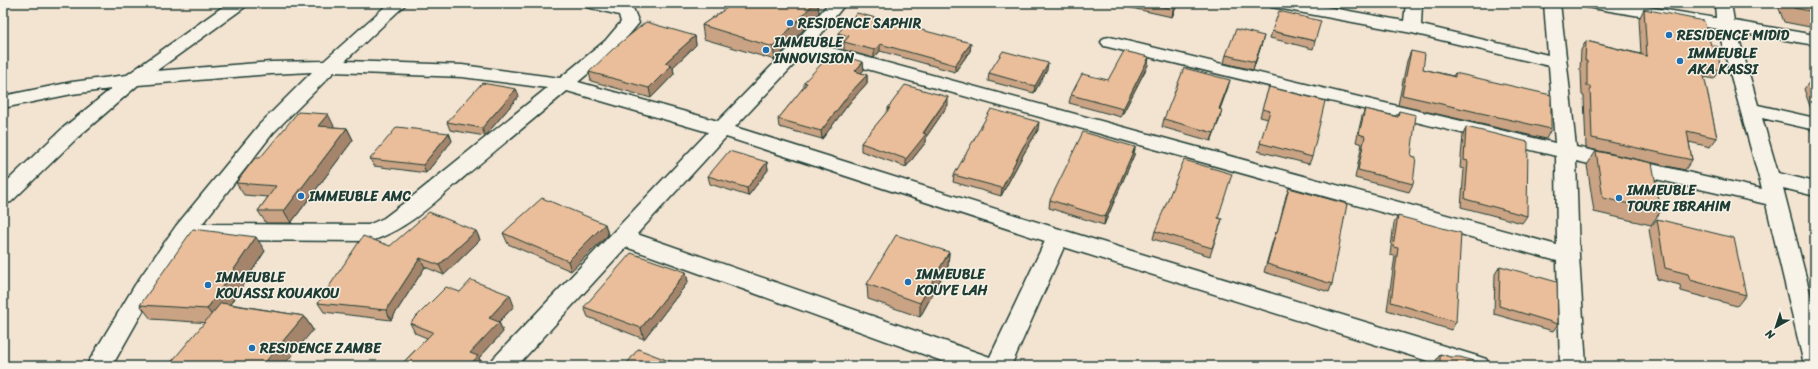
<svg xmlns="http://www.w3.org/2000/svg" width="1818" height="369" font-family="Sriracha,sans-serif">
<rect width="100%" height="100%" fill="#f3e3d1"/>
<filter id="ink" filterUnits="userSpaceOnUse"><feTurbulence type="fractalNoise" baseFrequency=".025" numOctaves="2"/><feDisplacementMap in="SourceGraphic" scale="8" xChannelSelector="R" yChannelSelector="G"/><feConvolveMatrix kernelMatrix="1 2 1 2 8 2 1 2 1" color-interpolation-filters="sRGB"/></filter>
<g filter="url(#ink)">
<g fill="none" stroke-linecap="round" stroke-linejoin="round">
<defs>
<path id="street" d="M 228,3 L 247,3 L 245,7 L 156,71 L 271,62 L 324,61 L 389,3 L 407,3 L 345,61 L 462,65 L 560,78 L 605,41 L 621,22 L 619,15 L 587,7 L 585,3 L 613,3 L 633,8 L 639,23 L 617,49 L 578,82 L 718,121 L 796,41 L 829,3 L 846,3 L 814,43 L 1557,245 L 1556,156 L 1104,46 L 1101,42 L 1104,38 L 1110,37 L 1359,97 L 1555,143 L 1549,66 L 1412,33 L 1277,8 L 1271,7 L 1269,3 L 1305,3 L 1404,21 L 1406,3 L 1422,3 L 1421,25 L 1548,55 L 1544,3 L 1560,3 L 1576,147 L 1762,189 L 1718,29 L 1586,7 L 1584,3 L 1623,3 L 1716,18 L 1715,3 L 1731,3 L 1734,21 L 1815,35 L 1815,45 L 1737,32 L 1758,105 L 1815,118 L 1815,130 L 1762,118 L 1778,173 L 1815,182 L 1815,196 L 1783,188 L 1815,312 L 1815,366 L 1806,366 L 1803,360 L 1766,204 L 1576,161 L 1579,256 L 1586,366 L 1560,366 L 1557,261 L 806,52 L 735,127 L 1066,231 L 1477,356 L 1486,359 L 1490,366 L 1444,366 L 1064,247 L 1011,366 L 956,366 L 626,247 L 517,366 L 489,366 L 493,359 L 708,132 L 567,91 C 533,120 498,148 464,177 C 436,201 407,230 371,241 L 190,240 L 151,297 L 112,366 L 86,366 L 135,285 L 176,226 L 259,125 L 312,72 L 271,74 L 138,85 L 77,138 L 11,202 L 3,204 L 3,185 L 63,128 L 111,89 L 72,94 L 3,108 L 3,96 L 72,82 L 127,75 ZM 334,72 L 462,77 L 547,88 L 417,193 L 384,218 L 368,225 L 202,224 L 273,133 ZM 726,137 L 1045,241 L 990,357 L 637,234 Z"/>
</defs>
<use href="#street" stroke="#1f3d34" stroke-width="3"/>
<use href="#street" fill="#f7f3e8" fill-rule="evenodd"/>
</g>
<path fill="#c9a384" stroke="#1f3d34" d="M 733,3 L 818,3 L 819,13 L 775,60 L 704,39 L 702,25 L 733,4 Z
M 1128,3 L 1178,3 L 1172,17 L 1127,7 Z
M 1777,3 L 1815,3 L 1815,28 L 1784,22 Z
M 1644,9 L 1711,45 L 1720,70 L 1714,79 L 1704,77 L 1717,138 L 1710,147 L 1689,142 L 1692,160 L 1685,170 L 1586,148 L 1584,96 L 1582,95 L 1581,71 L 1580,70 L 1581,50 L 1586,41 L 1641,54 L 1639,19 Z
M 1272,31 L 1315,41 L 1313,49 L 1270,38 Z
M 838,33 L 971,43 L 970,51 L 955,72 L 880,51 L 874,58 L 844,50 L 844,42 L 838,41 Z
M 695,36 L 696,45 L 673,67 L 674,74 L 651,98 L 591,81 L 589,72 Z
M 1262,43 L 1253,70 L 1224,63 L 1226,55 Z
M 1411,51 L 1423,69 L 1453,76 L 1455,73 L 1551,129 L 1546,139 L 1398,105 L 1407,61 Z
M 863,62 L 864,70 L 861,73 L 867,75 L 867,83 L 851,101 L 822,139 L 779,127 L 778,119 L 804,87 L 804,82 Z
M 1148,65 L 1121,117 L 1069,103 L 1071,95 Z
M 1047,70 L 1034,93 L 988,81 L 989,73 Z
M 1810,81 L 1815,82 L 1815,116 L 1813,115 L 1804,89 Z
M 1228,87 L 1220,109 L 1220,118 L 1211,141 L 1162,127 L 1164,119 Z
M 1269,87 L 1312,157 L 1309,164 L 1258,151 L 1268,119 L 1260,117 Z
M 516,89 L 519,96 L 485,136 L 450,130 L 447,122 Z
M 948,105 L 926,137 L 926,142 L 906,167 L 861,151 L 861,143 L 888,111 L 888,108 Z
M 1365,109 L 1396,116 L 1399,111 L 1411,156 L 1413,184 L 1409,192 L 1355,178 L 1362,144 L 1356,142 L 1362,116 Z
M 334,126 L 333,127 L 347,128 L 353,140 L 291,223 L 266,223 L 258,211 L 268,197 L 244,195 L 236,183 L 260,158 Z
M 1466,127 L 1527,216 L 1522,223 L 1461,207 L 1464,169 L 1460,168 L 1463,135 Z
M 1038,130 L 1023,155 L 1001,196 L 953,182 L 954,175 Z
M 449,133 L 452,141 L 426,173 L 374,166 L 370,159 Z
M 1135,147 L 1134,155 L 1104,225 L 1049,208 L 1050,200 Z
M 1596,151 L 1661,211 L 1651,225 L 1594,212 L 1587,165 Z
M 767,162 L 768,170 L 748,196 L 710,184 L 708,176 Z
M 1289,188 L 1332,284 L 1329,292 L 1264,272 L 1273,240 L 1276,232 L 1277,232 L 1286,196 Z
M 1398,216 L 1456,322 L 1451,330 L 1387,310 L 1395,256 L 1390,255 L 1394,223 Z
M 1222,219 L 1210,256 L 1153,239 L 1155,231 Z
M 1657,219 L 1746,295 L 1737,306 L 1681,291 L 1680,285 L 1657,279 L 1649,229 Z
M 605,224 L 608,235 L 571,271 L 508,244 L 503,233 Z
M 476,231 L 480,240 L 444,275 L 425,267 L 391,320 L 324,312 L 318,303 L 390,246 Z
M 265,251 L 230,304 L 304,316 L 313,330 L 151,319 L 140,305 Z
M 949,252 L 948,266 L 920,317 L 868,299 L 867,284 Z
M 1500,266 L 1558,324 L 1553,331 L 1494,314 L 1495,274 Z
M 686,272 L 688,282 L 644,339 L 588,317 L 584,307 Z
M 460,292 L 514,306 L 499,322 L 503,332 L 479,358 L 483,366 L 400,366 L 427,338 L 415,333 L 410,323 Z
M 1440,354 L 1450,357 L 1491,366 L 1434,366 L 1434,364 Z"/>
<path fill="#a4856c" stroke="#1f3d34" d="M 814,3 L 818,3 L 819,13 L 775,60 L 773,47 Z
M 1176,3 L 1178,3 L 1172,17 L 1173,9 Z
M 695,36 L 696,45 L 673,67 L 674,74 L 651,98 L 649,88 L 665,63 Z
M 1264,36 L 1262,43 L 1253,70 L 1255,62 Z
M 971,43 L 970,51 L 955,72 L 955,65 Z
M 880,44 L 880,51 L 874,58 L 874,50 Z
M 1149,57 L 1148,65 L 1121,117 L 1123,109 Z
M 863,62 L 864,70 L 856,79 L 855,71 Z
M 1048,63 L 1047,70 L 1034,93 L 1035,86 Z
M 867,75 L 867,83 L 851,101 L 822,139 L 821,131 L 850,93 Z
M 1230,80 L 1228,87 L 1217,117 L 1219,109 Z
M 516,89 L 519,96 L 485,136 L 482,128 Z
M 948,97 L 948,105 L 926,137 L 926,142 L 906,167 L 906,159 Z
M 1222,110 L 1220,118 L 1211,141 L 1214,133 Z
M 328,114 L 334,126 L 324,138 L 318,126 Z
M 1039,122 L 1038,130 L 1023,155 L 1001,196 L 1002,188 L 1023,147 Z
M 347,128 L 353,140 L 291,223 L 284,211 Z
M 449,133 L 452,141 L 426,173 L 423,165 Z
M 1135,147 L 1134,155 L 1104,225 L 1105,217 Z
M 767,162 L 768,170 L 748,196 L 747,188 Z
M 605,224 L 608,235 L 571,271 L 568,261 Z
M 476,231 L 480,240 L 444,275 L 439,265 Z
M 256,237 L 265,251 L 218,323 L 207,309 Z
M 949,252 L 948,266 L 920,317 L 920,303 Z
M 420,258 L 425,267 L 391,320 L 386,310 Z
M 686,272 L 688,282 L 644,339 L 641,328 Z
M 510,295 L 514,306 L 499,322 L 503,332 L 479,358 L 483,366 L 469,366 L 470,353 L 489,318 Z
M 304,316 L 313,330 L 283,366 L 262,366 Z"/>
<path fill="#eabe9a" stroke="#1f3d34" d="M 734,3 L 814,3 L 773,47 L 702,25 Z
M 1146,3 L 1176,3 L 1173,9 Z
M 1792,3 L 1815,3 L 1815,12 L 1794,8 Z
M 1644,9 L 1704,21 L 1711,45 L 1718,47 L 1720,70 L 1702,66 L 1717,138 L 1687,131 L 1692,160 L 1592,138 L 1590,86 L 1587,86 L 1587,61 L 1585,61 L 1586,41 L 1647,56 Z
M 1279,11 L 1321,21 L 1315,41 L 1272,31 Z
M 857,13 L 971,43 L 955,65 L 880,44 L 874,50 L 844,42 L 849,36 L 838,33 Z
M 646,22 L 695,36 L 665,63 L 672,65 L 649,88 L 589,72 L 613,49 Z
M 1236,29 L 1264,36 L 1255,62 L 1226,55 Z
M 1003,51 L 1048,63 L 1035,86 L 989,73 Z
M 1124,51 L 1149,57 L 1123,109 L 1071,95 L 1082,74 L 1108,80 Z
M 1411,51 L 1425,54 L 1423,69 L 1455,77 L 1455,73 L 1551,95 L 1551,129 L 1402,95 Z
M 832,53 L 863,62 L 855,71 L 867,75 L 850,93 L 821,131 L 778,119 L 807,83 L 804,82 Z
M 1184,68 L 1230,80 L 1219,109 L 1222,110 L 1214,133 L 1164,119 Z
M 1810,81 L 1815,82 L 1815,96 Z
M 482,83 L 516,89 L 482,128 L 447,122 Z
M 905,85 L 948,97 L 923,133 L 926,134 L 906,159 L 861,143 L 890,108 L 888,108 Z
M 1269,87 L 1325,101 L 1312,157 L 1260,143 L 1270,111 L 1262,109 Z
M 991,109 L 1039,122 L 1023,147 L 1002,188 L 954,175 Z
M 1365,109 L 1398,117 L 1399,111 L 1416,115 L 1411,156 L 1416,157 L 1413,184 L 1358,170 L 1365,136 L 1359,134 Z
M 298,112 L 328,114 L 318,126 L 347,128 L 284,211 L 258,211 L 276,186 L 236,183 L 255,158 L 260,158 Z
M 397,127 L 449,133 L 423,165 L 370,159 Z
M 1466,127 L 1528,142 L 1527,216 L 1465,199 L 1468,161 L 1464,160 Z
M 1083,132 L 1135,147 L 1105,217 L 1050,200 Z
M 729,151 L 767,162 L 747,188 L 708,176 Z
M 1596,151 L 1652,163 L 1661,211 L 1603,198 Z
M 1184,160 L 1232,174 L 1218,218 L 1222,219 L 1212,248 L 1155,231 Z
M 1289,188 L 1347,204 L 1332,284 L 1267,264 L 1276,232 L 1277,232 Z
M 542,198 L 605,224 L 568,261 L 503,233 Z
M 429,212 L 476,231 L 439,265 L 420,258 L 386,310 L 318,303 L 363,236 L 390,246 Z
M 1398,216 L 1461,233 L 1456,322 L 1391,302 L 1398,248 L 1393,247 Z
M 1657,219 L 1734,238 L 1746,295 L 1690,280 L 1688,274 L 1665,268 Z
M 193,229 L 256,237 L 207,309 L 140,305 Z
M 896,235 L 949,252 L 920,303 L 867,284 Z
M 631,253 L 686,272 L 641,328 L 584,307 Z
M 1500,266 L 1557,282 L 1558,324 L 1499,306 Z
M 471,280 L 510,295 L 489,318 L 499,322 L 470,353 L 478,356 L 469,366 L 400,366 L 433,332 L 410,323 L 446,287 L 460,292 Z
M 221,303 L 304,316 L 262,366 L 168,366 Z
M 638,349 L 682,366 L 625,366 Z
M 1440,354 L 1450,357 L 1460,357 L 1491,366 L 1440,366 Z"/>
</g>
<g fill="#1f6fb2" stroke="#f7f3e8" stroke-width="1.5">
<circle cx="790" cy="23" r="4"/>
<circle cx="1669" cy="35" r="4"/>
<circle cx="766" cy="50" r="4"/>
<circle cx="1680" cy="61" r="4"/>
<circle cx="301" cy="196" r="4"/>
<circle cx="1619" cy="198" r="4"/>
<circle cx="908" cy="282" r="4"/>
<circle cx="208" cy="285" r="4"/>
<circle cx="252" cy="348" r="4"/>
</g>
<g text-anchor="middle" stroke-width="3" stroke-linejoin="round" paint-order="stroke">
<g font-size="14" font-weight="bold" fill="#1f3d34" stroke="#f7f3e8" text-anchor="start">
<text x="798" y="28">RESIDENCE SAPHIR</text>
<text x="1677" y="40">RESIDENCE MIDID</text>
<text x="774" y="47">IMMEUBLE<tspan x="774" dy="16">INNOVISION</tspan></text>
<text x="1688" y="58">IMMEUBLE<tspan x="1688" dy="16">AKA KASSI</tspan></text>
<text x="1627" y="195">IMMEUBLE<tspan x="1627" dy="16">TOURE IBRAHIM</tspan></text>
<text x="309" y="201">IMMEUBLE AMC</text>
<text x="916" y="279">IMMEUBLE<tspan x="916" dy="16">KOUYE LAH</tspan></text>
<text x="216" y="282">IMMEUBLE<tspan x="216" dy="16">KOUASSI KOUAKOU</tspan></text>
<text x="260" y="353">RESIDENCE ZAMBE</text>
</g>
</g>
<rect width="1818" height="369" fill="none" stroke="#f7f3e8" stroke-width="16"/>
<rect x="8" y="8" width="1802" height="353" fill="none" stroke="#1f3d34" stroke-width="1.5" filter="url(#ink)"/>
<g transform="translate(1776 327) rotate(219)" stroke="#f7f3e8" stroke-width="3" paint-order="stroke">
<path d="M0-3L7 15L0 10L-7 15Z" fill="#1f3d34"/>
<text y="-6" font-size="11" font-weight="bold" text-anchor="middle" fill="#1f3d34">N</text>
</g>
</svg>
